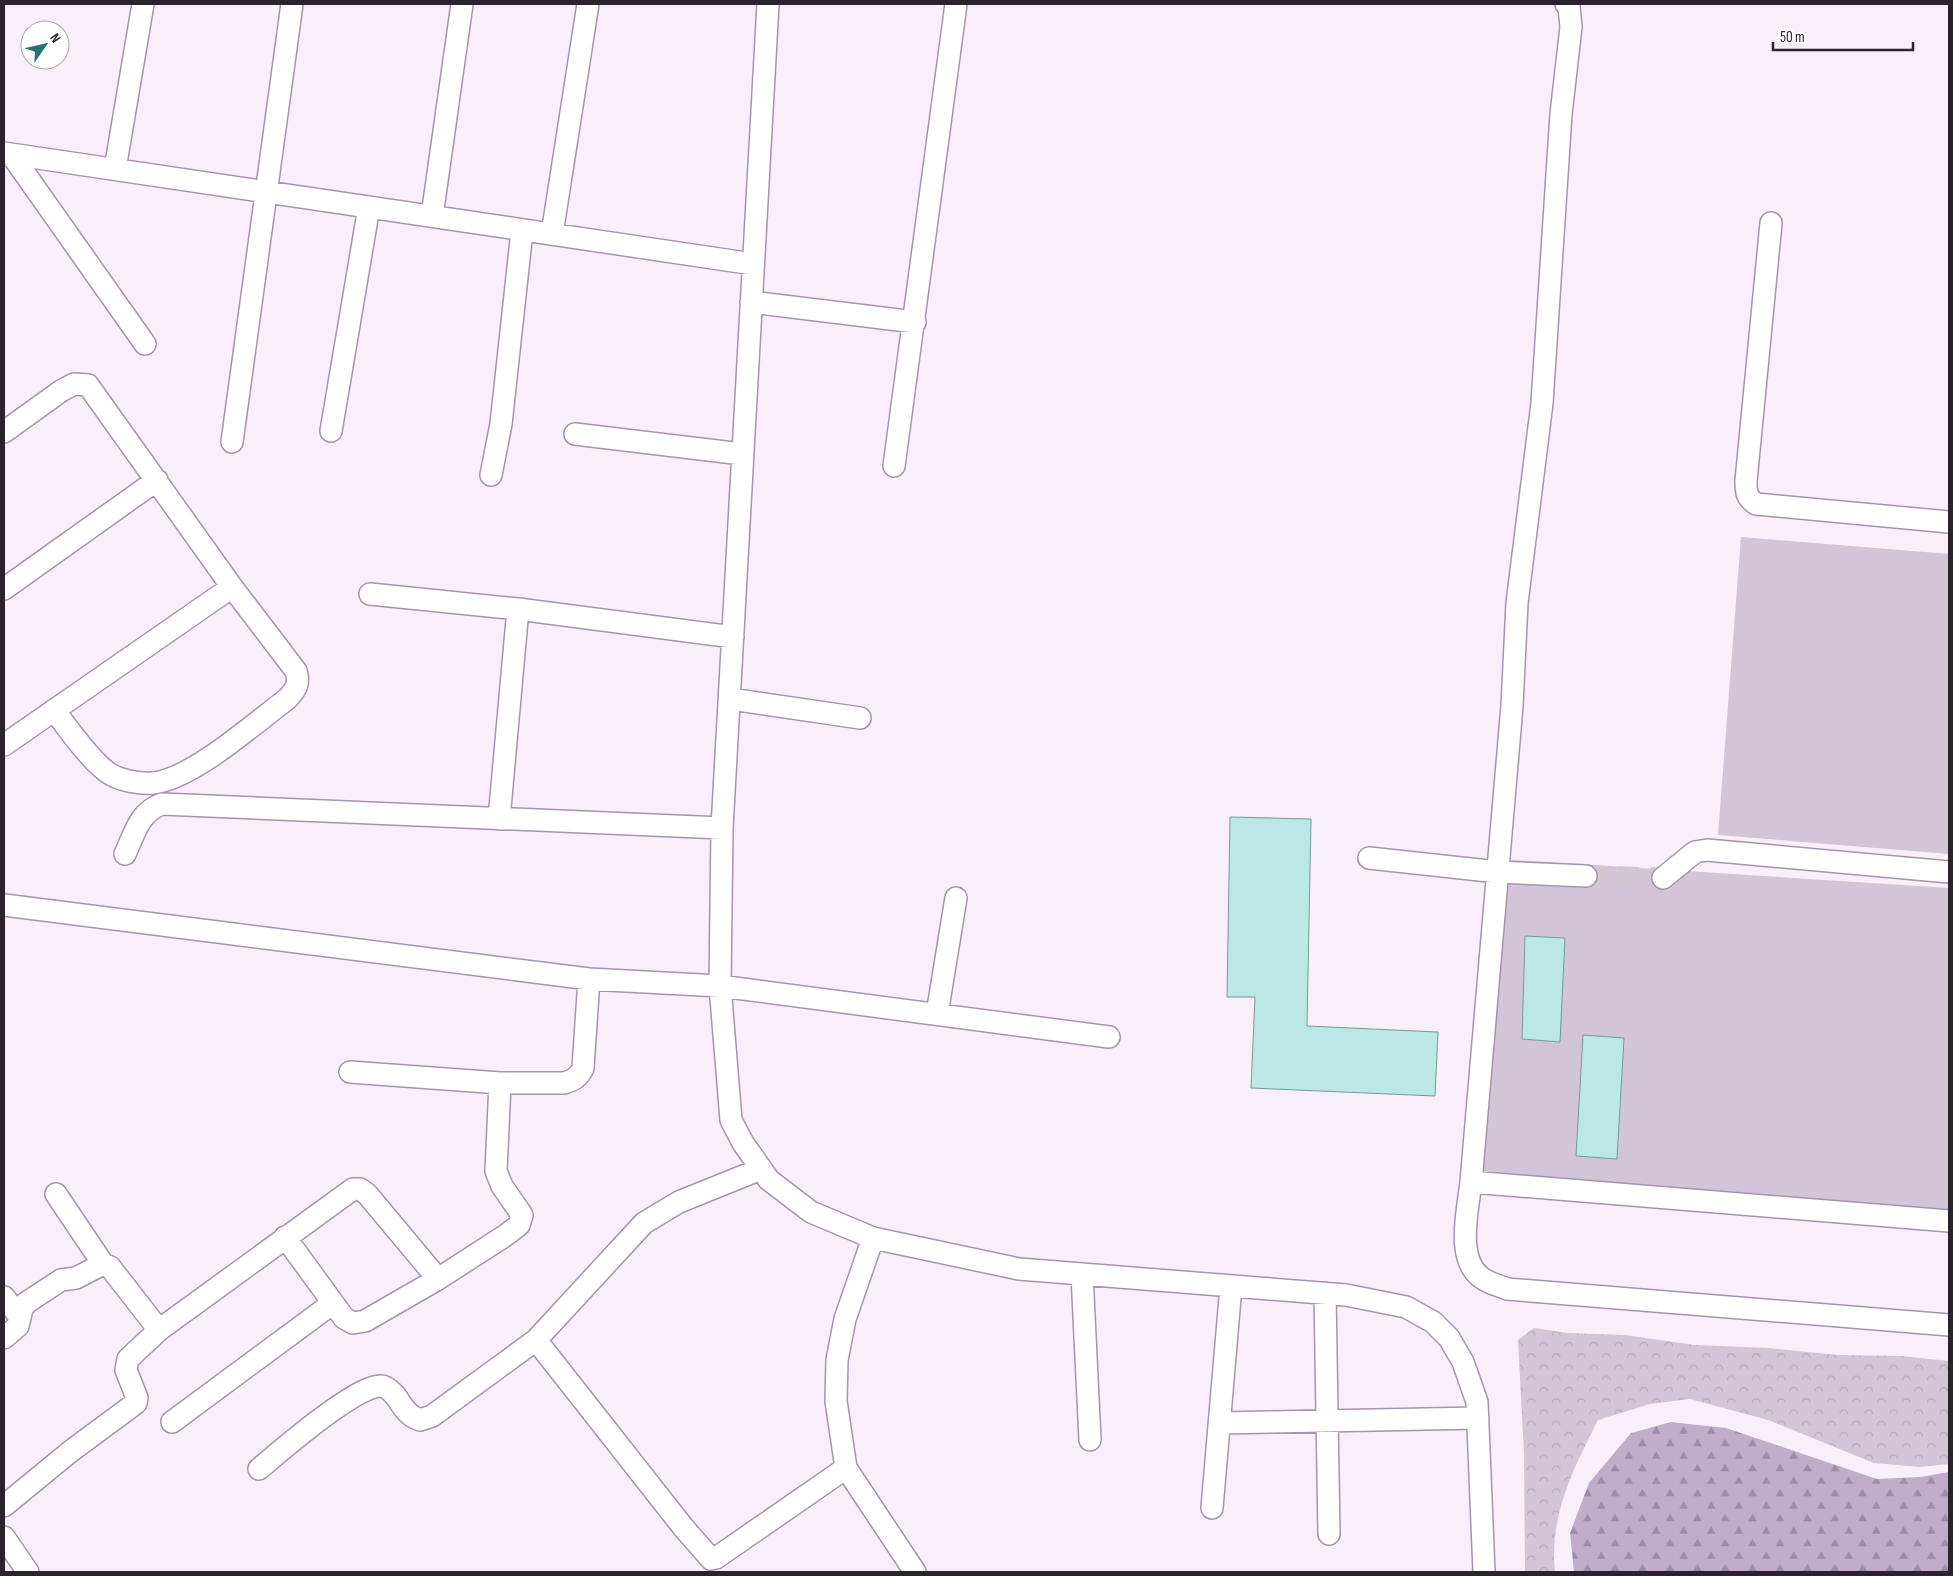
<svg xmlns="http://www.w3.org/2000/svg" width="1953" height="1576" font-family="'Sofia Sans Condensed',sans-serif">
<defs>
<pattern id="forest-firs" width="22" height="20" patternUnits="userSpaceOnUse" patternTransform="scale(1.25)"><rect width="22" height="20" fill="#c1acc9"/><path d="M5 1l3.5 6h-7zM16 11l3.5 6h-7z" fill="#9d8ca4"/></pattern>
<pattern id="park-crowns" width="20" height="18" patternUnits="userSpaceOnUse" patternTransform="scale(1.25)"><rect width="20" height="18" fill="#d2c5d7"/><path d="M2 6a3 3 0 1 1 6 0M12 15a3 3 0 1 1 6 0" fill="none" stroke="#b4a9b9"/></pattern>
</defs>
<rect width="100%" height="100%" fill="#f8effb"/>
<path fill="url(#forest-firs)" d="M 1671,1422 L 1726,1428 L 1877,1479 L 1920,1477 L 1949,1472 L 1949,1572 L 1574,1572 L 1570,1533 L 1589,1483 L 1631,1433 Z"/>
<path fill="url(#park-crowns)" d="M 1534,1328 L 1568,1333 L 1624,1335 L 1695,1345 L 1769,1348 L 1837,1355 L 1902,1356 L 1949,1361 L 1949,1464 L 1920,1467 L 1874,1463 L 1768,1420 L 1690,1399 L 1650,1404 L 1598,1420 C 1573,1469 1549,1516 1555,1572 L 1525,1572 L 1524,1454 L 1518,1340 Z"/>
<path fill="#d2c5d7" d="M 1741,537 L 1949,554 L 1949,854 L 1718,835 Z
M 1500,859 L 1949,888 L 1949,1222 L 1480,1191 Z"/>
<path fill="#bbe8e6" stroke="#719b99" d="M 1230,817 L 1311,819 L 1307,1026 L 1438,1032 L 1435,1096 L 1251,1088 L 1255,997 L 1227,997 Z
M 1525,936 L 1565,938 L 1560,1042 L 1522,1039 Z
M 1583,1035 L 1624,1038 L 1617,1159 L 1576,1156 Z"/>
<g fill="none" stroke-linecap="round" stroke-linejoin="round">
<path stroke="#cfc6d2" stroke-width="21" stroke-dasharray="21 11" stroke-linecap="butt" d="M 1586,876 L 1663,878"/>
<defs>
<path id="minor" d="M 768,4 L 722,828 L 720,986 L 731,1120 L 743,1143 L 769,1180 L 811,1212 L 873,1238 L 1019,1269 L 1346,1295 L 1406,1307 L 1433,1322 L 1449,1338 L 1463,1362 L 1477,1402 L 1484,1572
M 1566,4 L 1569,7 L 1571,27 L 1561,114 L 1542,403 L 1517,603 L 1512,706 L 1471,1182 C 1468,1210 1454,1263 1485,1280 C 1492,1284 1500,1286 1507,1289 L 1949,1325
M 4,153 L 753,264
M 11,154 L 145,344
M 115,169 L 143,4
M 432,216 L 462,4
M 1771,223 L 1746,481 C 1746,493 1747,498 1756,504 L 1949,522
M 552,234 L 588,4
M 751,302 L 915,322
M 331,431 L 369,207
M 4,432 L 61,391 L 74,384 L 88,385 L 232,587 L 4,745
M 575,434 L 742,454
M 232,442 L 292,4
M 894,466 L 956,4
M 491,475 L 501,424 L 522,231
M 4,589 L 157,480
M 370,594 L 518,609 L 733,637
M 731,699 L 860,718
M 54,710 C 66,726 95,767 112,775 C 123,781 140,784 153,783 C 191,780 255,723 287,699 C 296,690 300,683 296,671 L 232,587
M 499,819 L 518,609
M 125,854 C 135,833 139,812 162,804 L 722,828
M 1369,858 L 1498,872 L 1586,876
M 1663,878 L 1695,852 L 1707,850 L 1949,872
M 4,905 L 589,979 L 720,986 L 1109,1037
M 937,1014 L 956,898
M 350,1072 L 500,1083 L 564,1083 C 574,1080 579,1077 583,1068 L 589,979
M 1471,1182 L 1949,1221
M 56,1194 L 103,1264
M 285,1237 L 344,1318 L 353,1323 L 365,1321 L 438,1279 L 506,1235 L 519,1225 L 522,1215 L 502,1186 L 496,1171 L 500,1083
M 873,1238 L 845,1319 L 837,1360 L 836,1401 L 846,1468 L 915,1572
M 1082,1274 L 1090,1440
M 1325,1293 L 1329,1534
M 4,1297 L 20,1317
M 4,1338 L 18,1326 L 22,1309 L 26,1303 L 61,1280 L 76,1278 L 103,1264 L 110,1267 L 159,1330 L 353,1189 L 360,1189 L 367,1194 L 438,1279
M 536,1340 L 683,1527 L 711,1559 L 716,1558 L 846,1468
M 172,1422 L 333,1303
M 1220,1423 L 1478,1418
M 259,1469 C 277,1454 366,1376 385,1387 C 401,1395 400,1413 420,1420 L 432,1416 L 536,1340 L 644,1223 L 679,1202 L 761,1169
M 4,1506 L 71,1451 L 136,1403 L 137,1398 L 126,1370 L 128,1359 L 159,1330
M 1212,1508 L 1231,1286
M 4,1537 L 28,1572"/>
</defs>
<use href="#minor" stroke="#a793af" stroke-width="24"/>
<use href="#minor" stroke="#fff" stroke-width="21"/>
</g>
<rect width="1953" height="1576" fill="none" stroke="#2a222d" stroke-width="10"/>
<g transform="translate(45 45) rotate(56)"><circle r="24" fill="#ffffff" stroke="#aaa7ab"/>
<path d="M0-4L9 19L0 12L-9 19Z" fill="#297372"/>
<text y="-8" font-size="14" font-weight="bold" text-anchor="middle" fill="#2a222d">N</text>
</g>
<path d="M1773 42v8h140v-8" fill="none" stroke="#2a222d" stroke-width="2.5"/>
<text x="1780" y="42" font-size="15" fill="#2a222d" stroke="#ffffff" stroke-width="4" paint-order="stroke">50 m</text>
</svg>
